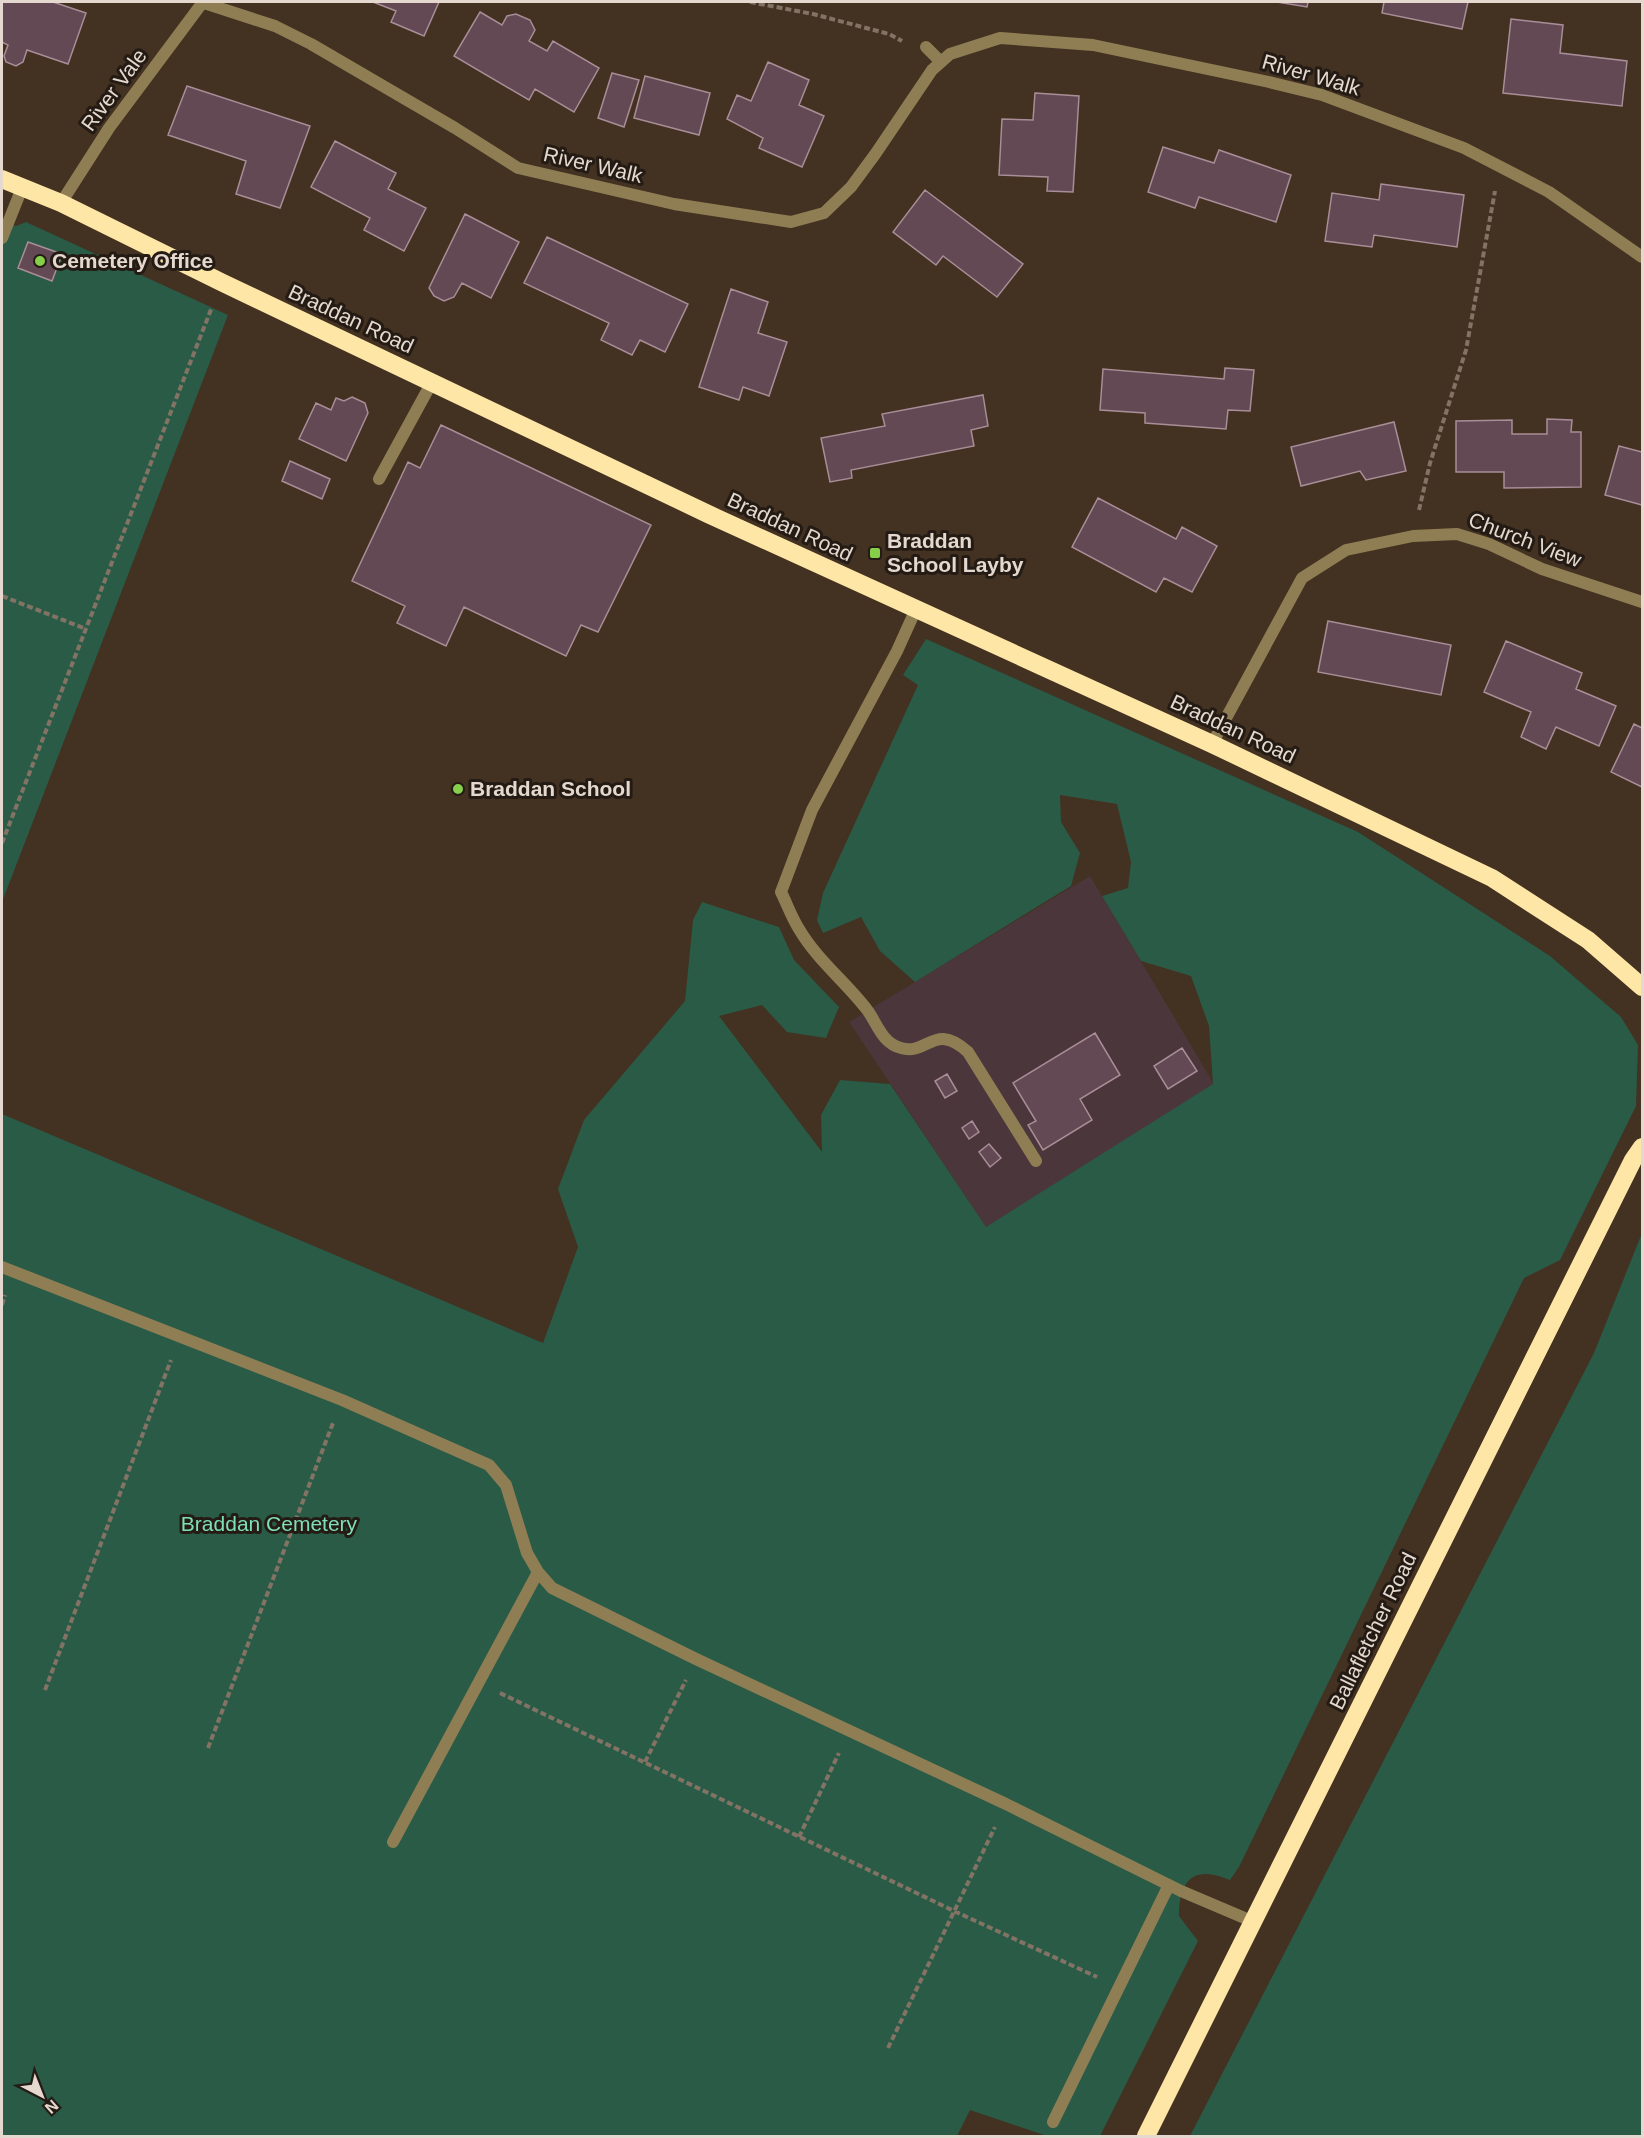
<svg xmlns="http://www.w3.org/2000/svg" width="1644" height="2138" font-family="Helvetica,sans-serif">
<rect width="100%" height="100%" fill="#433121"/>
<path fill="#4b373b" d="M 1090,876 L 1214,1084 L 986,1227 L 849,1022 Z"/>
<path fill="#2a5b47" d="M 2,220 L 16,226 L 26,222 L 228,315 L 2,902 Z
M 926,639 L 1358,832 L 1550,956 L 1621,1017 L 1638,1045 L 1636,1106 L 1560,1260 L 1524,1278 L 1239,1867 L 1230,1880 C 1195,1865 1179,1878 1179,1916 L 1198,1941 L 1100,2136 L 1047,2136 L 970,2110 L 957,2136 L 2,2136 L 2,1114 L 543,1343 L 578,1247 L 558,1189 L 584,1120 L 685,1001 L 693,920 L 702,902 L 779,927 L 794,960 L 839,1007 L 826,1038 L 787,1032 L 762,1005 L 719,1016 L 822,1152 L 821,1115 L 840,1080 L 890,1084 L 986,1227 L 1213,1084 L 1209,1026 L 1191,976 L 1141,961 L 1102,896 L 1128,888 L 1131,862 L 1117,804 L 1060,795 L 1061,822 L 1080,853 L 1071,886 L 915,982 L 880,951 L 861,917 L 823,933 L 817,920 L 823,893 L 918,685 L 903,675 Z
M 1642,1233 L 1642,2136 L 1190,2136 L 1594,1353 Z"/>
<path fill="#624953" stroke="#a98d97" stroke-width="1.5" d="M 2,2 L 53,2 L 86,13 L 68,64 L 27,50 L 23,62 L 16,66 L 6,62 L 4,56 L 8,45 L 2,42 Z
M 373,2 L 439,2 L 424,36 L 391,22 L 396,11 Z
M 1277,2 L 1308,2 L 1307,7 Z
M 1384,2 L 1468,2 L 1462,29 L 1382,13 Z
M 480,12 L 502,25 L 507,16 L 516,14 L 530,20 L 535,30 L 529,41 L 547,51 L 553,41 L 599,68 L 574,112 L 535,89 L 529,100 L 454,56 Z
M 1511,19 L 1563,25 L 1560,53 L 1627,61 L 1622,106 L 1503,93 Z
M 768,62 L 809,80 L 799,105 L 824,116 L 802,167 L 759,148 L 763,138 L 727,119 L 737,95 L 751,101 Z
M 612,73 L 639,80 L 624,127 L 598,118 Z
M 645,76 L 710,93 L 699,135 L 634,118 Z
M 187,86 L 310,126 L 280,208 L 236,194 L 246,161 L 168,135 Z
M 1035,93 L 1079,96 L 1073,192 L 1047,191 L 1048,177 L 999,175 L 1002,119 L 1033,120 Z
M 335,141 L 396,173 L 388,189 L 426,208 L 404,251 L 364,230 L 370,218 L 311,187 Z
M 1163,147 L 1214,163 L 1219,150 L 1291,175 L 1276,222 L 1199,197 L 1195,208 L 1148,192 Z
M 1381,184 L 1464,195 L 1457,247 L 1374,235 L 1372,247 L 1325,241 L 1332,193 L 1379,200 Z
M 925,190 L 1023,264 L 997,297 L 943,256 L 936,265 L 893,232 Z
M 465,214 L 519,242 L 491,298 L 462,283 L 454,297 L 444,301 L 434,296 L 429,288 Z
M 547,237 L 688,304 L 665,352 L 640,340 L 632,355 L 601,340 L 609,323 L 524,283 Z
M 28,242 L 62,254 L 52,281 L 18,268 Z
M 731,289 L 768,302 L 758,333 L 787,342 L 769,396 L 743,387 L 739,400 L 699,387 Z
M 1225,368 L 1254,370 L 1250,411 L 1228,410 L 1226,429 L 1145,423 L 1145,413 L 1100,410 L 1103,369 L 1224,379 Z
M 983,395 L 988,426 L 971,430 L 974,446 L 851,470 L 852,478 L 830,482 L 821,438 L 885,426 L 882,414 Z
M 352,397 L 365,403 L 368,413 L 346,461 L 299,439 L 316,403 L 331,410 L 336,398 L 344,401 Z
M 1547,419 L 1572,420 L 1571,432 L 1581,432 L 1581,487 L 1504,488 L 1504,472 L 1456,472 L 1456,421 L 1512,420 L 1512,434 L 1547,434 Z
M 1394,422 L 1406,471 L 1366,480 L 1360,471 L 1301,486 L 1291,447 Z
M 441,425 L 651,525 L 598,632 L 581,625 L 566,656 L 464,607 L 446,646 L 397,623 L 405,606 L 352,581 L 408,462 L 420,468 Z
M 1619,446 L 1642,452 L 1642,505 L 1605,495 Z
M 290,461 L 330,479 L 322,499 L 282,481 Z
M 1098,498 L 1176,539 L 1182,527 L 1217,546 L 1192,592 L 1164,578 L 1156,592 L 1072,547 Z
M 1328,621 L 1451,645 L 1441,695 L 1318,672 Z
M 1506,641 L 1582,673 L 1576,689 L 1616,706 L 1599,746 L 1556,727 L 1546,749 L 1521,737 L 1531,712 L 1484,692 Z
M 1634,724 L 1642,728 L 1642,787 L 1611,772 Z
M 1095,1033 L 1120,1075 L 1080,1099 L 1092,1120 L 1043,1150 L 1028,1125 L 1036,1121 L 1013,1083 Z
M 1182,1048 L 1197,1071 L 1168,1089 L 1154,1066 Z
M 947,1074 L 957,1091 L 945,1098 L 935,1081 Z
M 972,1121 L 979,1132 L 969,1139 L 962,1128 Z
M 989,1144 L 1001,1158 L 990,1167 L 979,1152 Z"/>
<g fill="none" stroke-linecap="round" stroke-linejoin="round">
<path stroke="#827365" stroke-width="4" stroke-dasharray="6 3" stroke-linecap="butt" d="M 750,2 L 813,14 L 889,34 L 902,41
M 1419,510 L 1430,463 L 1466,350 L 1495,191
M 2,596 L 86,629
M 2,843 L 212,307
M 2,1305 L 5,1295
M 45,1690 L 171,1360
M 500,1693 L 954,1911 L 1097,1977
M 208,1748 L 333,1423
M 645,1762 L 686,1680
M 799,1837 L 839,1753
M 888,2048 L 995,1827"/>
<path stroke="#8f7e54" stroke-width="12" d="M 2,238 L 22,188
M 379,479 L 432,382
M 916,609 L 897,651 L 812,810 L 781,892 C 787,904 792,918 799,929 C 817,960 847,983 868,1011 C 877,1024 883,1044 901,1048 C 928,1056 934,1021 968,1052 L 1036,1161
M 2,1267 L 342,1400 L 489,1465 L 506,1485 L 527,1553 L 538,1572 L 552,1588 L 696,1659 L 1006,1804 L 1181,1891 L 1254,1922
M 393,1842 L 538,1572
M 1053,2122 L 1169,1885"/>
<path stroke="#8f7e54" stroke-width="12" d="M 201,2 L 275,26 L 311,44 L 455,128 L 518,168 L 674,204 L 791,222 L 824,213 L 851,187 L 876,153 L 932,70 L 950,54 L 1000,38 L 1093,45 L 1269,82 L 1322,95 L 1464,148 L 1549,192 L 1642,257
M 926,47 L 941,62
M 61,203 L 109,128 L 203,2
M 1212,744 L 1302,578 L 1346,550 L 1413,536 L 1457,534 L 1489,544 L 1542,569 L 1642,602"/>
<path stroke="#fee6a7" stroke-width="18" d="M 2,179 L 61,203 L 223,283 L 708,514 L 1212,744 L 1492,878 L 1588,940 L 1642,987
M 1146,2136 L 1633,1160 L 1642,1147"/>
</g>
<g fill="#86cf4b" stroke="#231b14" stroke-width="2">
<circle cx="40" cy="261" r="6"/>
<rect x="869" y="547" width="12" height="12" rx="3"/>
<circle cx="458" cy="789" r="6"/>
</g>
<g text-anchor="middle" stroke-width="6" stroke-linejoin="round" paint-order="stroke">
<g font-size="21" fill="#e5d9cf" stroke="#231b14">
<text transform="translate(1311 75) rotate(16)" y="7">River Walk</text>
<text transform="translate(114 90) rotate(-54)" y="7">River Vale</text>
<text transform="translate(593 165) rotate(13)" y="7">River Walk</text>
<text transform="translate(351 319) rotate(25)" y="7">Braddan Road</text>
<text transform="translate(790 527) rotate(25)" y="7">Braddan Road</text>
<text transform="translate(1525 540) rotate(21)" y="7">Church View</text>
<text transform="translate(1233 729) rotate(25)" y="7">Braddan Road</text>
<text transform="translate(1373 1631) rotate(-64)" y="7">Ballafletcher Road</text>
</g>
<g font-size="21" font-weight="bold" fill="#e5d9cf" stroke="#231b14" text-anchor="start">
<text x="52" y="268">Cemetery Office</text>
<text x="887" y="548">Braddan<tspan x="887" dy="24">School Layby</tspan></text>
<text x="470" y="796">Braddan School</text>
</g>
<g font-size="21" fill="#7edfb6" stroke="#231b14">
<text x="269" y="1531">Braddan Cemetery</text>
</g>
</g>
<rect width="1644" height="2138" fill="none" stroke="#e5d9cf" stroke-width="6"/>
<g transform="translate(42 2096) rotate(138)" stroke="#231b14" stroke-width="4.5" paint-order="stroke">
<path d="M0-4.5L10 22L0 15L-10 22Z" fill="#e5d9cf"/>
<text y="-9" font-size="16" font-weight="bold" text-anchor="middle" fill="#e5d9cf">N</text>
</g>
</svg>
